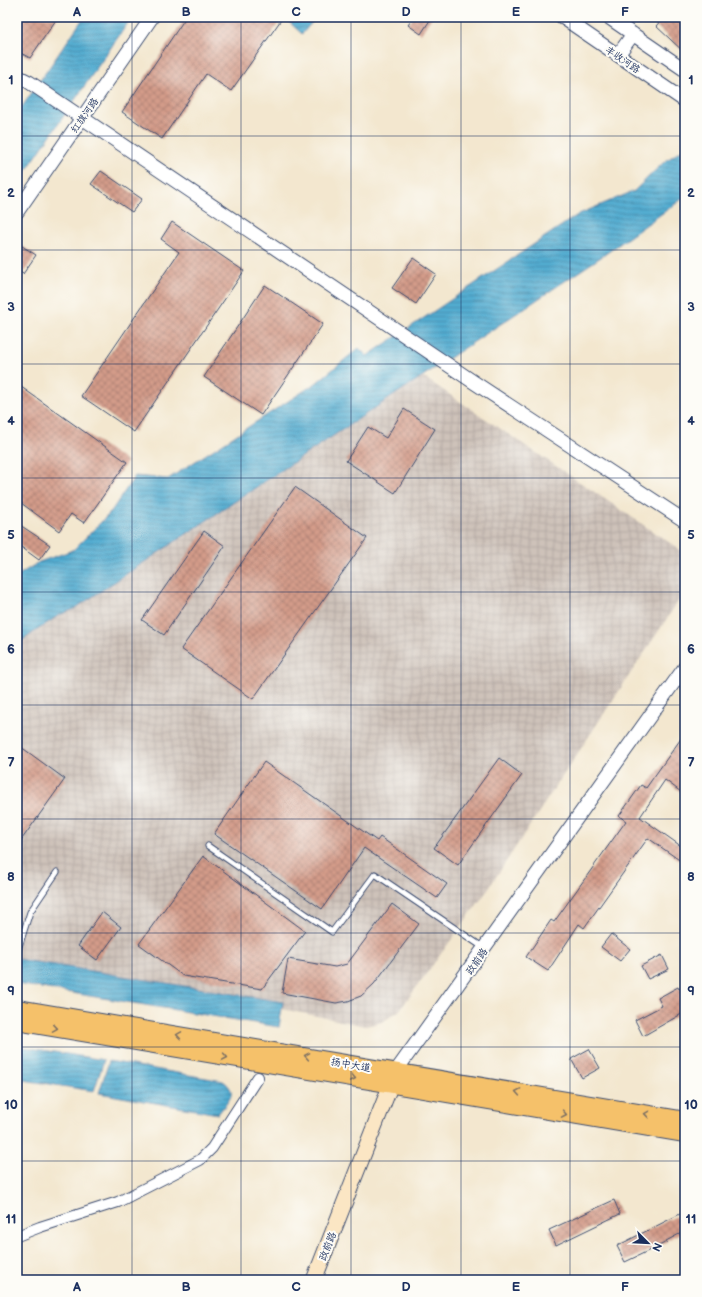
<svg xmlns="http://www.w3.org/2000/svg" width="702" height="1297" font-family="'Balsamiq Sans','LXGW WenKai TC',sans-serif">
<defs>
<pattern id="industrial-grid" width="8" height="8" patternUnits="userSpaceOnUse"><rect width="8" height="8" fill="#cec2b9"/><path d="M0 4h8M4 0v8" fill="none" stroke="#b0a7a1"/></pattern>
<pattern id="water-rules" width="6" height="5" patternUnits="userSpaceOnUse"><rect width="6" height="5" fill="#53acd0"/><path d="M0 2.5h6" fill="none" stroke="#448cac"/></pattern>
<pattern id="building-cross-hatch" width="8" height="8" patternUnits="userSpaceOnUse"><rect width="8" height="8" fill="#d39b89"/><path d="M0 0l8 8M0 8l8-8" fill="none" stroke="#aa7f73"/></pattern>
</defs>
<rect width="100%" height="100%" fill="#fdfcf7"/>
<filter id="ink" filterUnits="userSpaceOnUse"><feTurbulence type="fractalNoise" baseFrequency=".025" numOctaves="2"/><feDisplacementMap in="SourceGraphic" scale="8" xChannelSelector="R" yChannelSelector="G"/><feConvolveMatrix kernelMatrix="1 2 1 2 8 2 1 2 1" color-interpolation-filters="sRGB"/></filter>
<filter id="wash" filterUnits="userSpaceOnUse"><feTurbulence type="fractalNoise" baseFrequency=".012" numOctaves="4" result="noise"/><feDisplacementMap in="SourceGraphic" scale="16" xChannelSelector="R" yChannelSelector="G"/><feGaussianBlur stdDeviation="0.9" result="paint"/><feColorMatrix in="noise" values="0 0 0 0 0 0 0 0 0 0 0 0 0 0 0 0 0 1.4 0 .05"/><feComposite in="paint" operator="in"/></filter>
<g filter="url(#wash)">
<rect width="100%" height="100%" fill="#f3e7cf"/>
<path fill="url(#industrial-grid)" d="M 422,376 L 685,553 L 685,591 L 484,895 L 399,1011 L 382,1022 L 366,1026 L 282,1009 L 283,1002 L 17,959 L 17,644 L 59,615 L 74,609 Z"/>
<path fill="url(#water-rules)" stroke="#376e97" d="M 84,17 L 132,17 L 17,184 L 17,114 Z
M 284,17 L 307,17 L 313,21 L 302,34 Z
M 685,148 L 685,197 L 604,255 L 74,609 L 59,615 L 17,644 L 17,576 L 39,562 L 73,550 L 110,513 L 135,476 L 168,479 L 316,383 L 359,348 L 367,356 L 579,214 L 634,191 L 664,162 Z
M 17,959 L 283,1002 L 279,1027 L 17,984 Z
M 17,1046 L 104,1060 L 94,1091 L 17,1079 Z
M 109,1061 L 223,1081 C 240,1093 227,1102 218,1114 L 99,1093 Z"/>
<g id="blocks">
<path fill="url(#building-cross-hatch)" d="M 17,17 L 58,17 L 30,58 L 17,51 Z
M 186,17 L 283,17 L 231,91 L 206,74 L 162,139 L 122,112 Z
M 414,17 L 432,17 L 421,34 L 408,25 Z
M 664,17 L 685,17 L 685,53 L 656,26 Z
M 101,171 L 142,199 L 132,212 L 91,184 Z
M 172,222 L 244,271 L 134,432 L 81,396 L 179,252 L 161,239 Z
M 22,246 L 36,255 L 23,274 L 17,270 L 17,253 Z
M 413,258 L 436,274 L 416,304 L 392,288 Z
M 265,285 L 323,324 L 261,415 L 204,377 Z
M 17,384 L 127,462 L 84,523 L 71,514 L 59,531 L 17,500 Z
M 404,409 L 435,429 L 395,493 L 346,461 L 368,427 L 386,438 Z
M 295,487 L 367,538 L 253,699 L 181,649 Z
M 17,523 L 50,545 L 39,560 L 17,544 Z
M 204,531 L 225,546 L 164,635 L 142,620 Z
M 685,733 L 685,786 L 681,792 L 665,780 L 640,817 L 685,849 L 685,864 L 648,838 L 584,928 L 579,924 L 548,971 L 526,957 L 551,920 L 554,922 L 626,821 L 619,816 L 641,785 L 646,788 Z
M 17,744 L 65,779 L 17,846 Z
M 499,758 L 522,775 L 458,865 L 434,848 Z
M 264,762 L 377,841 L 380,837 L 447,884 L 437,898 L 364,848 L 322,909 L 214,834 Z
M 203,856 L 305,931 L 262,989 L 183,976 L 139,944 Z
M 392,904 L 419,924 L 374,984 L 361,996 L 348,1001 L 336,1003 L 282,993 L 288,959 L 335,967 L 347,964 Z
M 102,912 L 121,927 L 97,960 L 78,946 Z
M 611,934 L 630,949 L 620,961 L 601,947 Z
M 662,955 L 669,969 L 648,979 L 641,966 Z
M 685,986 L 685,1012 L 643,1036 L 635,1020 L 662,1006 L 658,998 L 678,987 L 679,989 Z
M 589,1049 L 600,1068 L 582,1078 L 571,1059 Z
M 614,1200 L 620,1214 L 556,1245 L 549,1230 Z
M 682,1213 L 685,1219 L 685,1231 L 666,1241 L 667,1242 L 625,1262 L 617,1246 Z"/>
</g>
</g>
<g filter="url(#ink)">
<use href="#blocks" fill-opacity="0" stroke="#3b4b6f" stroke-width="1"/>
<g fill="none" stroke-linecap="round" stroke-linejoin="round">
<defs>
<path id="service" d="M 208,846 L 332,932 L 375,874 L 484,948
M 17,953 L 30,912 L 57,872"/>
<path id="minor" d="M 17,1236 L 40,1227 L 118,1202 L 200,1160 L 212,1148 L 258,1077"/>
<path id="tertiary" d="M 562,17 L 685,101
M 608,17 L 685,70
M 618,55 L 633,34
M 17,76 L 29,82 L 475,383 L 685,521
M 17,212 L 152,17
M 396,1071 L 685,667"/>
<path id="secondary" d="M 314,1280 L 395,1074"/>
<path id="primary" d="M 17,1008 L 685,1120
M 17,1022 L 685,1134"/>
</defs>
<use href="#service" stroke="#3b4b6f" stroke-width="7"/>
<use href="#minor" stroke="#3b4b6f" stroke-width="12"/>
<use href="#tertiary" stroke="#3b4b6f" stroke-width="15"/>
<use href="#secondary" stroke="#3b4b6f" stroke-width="17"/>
<use href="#primary" stroke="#3b4b6f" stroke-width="18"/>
<use href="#service" stroke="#fff" stroke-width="5"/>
<use href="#minor" stroke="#fff" stroke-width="10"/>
<use href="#tertiary" stroke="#fff" stroke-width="13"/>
<use href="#secondary" stroke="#fbe6c4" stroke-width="15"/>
<use href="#primary" stroke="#f5c16b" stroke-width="16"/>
</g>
<defs><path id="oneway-chevron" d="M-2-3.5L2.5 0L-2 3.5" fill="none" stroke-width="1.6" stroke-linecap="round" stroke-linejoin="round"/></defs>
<g stroke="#7d7164">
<use href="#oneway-chevron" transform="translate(55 1028) rotate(9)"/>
<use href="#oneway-chevron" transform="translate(179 1035) rotate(-171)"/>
<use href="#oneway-chevron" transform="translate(307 1056) rotate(-170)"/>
<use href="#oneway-chevron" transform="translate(225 1057) rotate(10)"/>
<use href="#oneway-chevron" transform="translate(353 1078) rotate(10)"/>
<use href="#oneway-chevron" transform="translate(518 1092) rotate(-170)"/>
<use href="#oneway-chevron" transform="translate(564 1114) rotate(10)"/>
<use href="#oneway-chevron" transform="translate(647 1114) rotate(-171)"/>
</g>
</g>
<path fill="none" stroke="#1b2f5e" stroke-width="1" stroke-opacity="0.55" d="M 132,17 L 132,1280M 241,17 L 241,1280M 351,17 L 351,1280M 461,17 L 461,1280M 570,17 L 570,1280M 17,136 L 685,136M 17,250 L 685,250M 17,364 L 685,364M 17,478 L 685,478M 17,592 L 685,592M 17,705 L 685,705M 17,819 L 685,819M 17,933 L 685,933M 17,1047 L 685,1047M 17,1161 L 685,1161"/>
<g text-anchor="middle" stroke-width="4" stroke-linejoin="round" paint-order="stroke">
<g font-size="10" fill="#1b2f5e" stroke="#fdfcf7">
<text transform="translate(623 59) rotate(34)" y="4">丰收河路</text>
<text transform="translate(84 115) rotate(-55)" y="4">红旗河路</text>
<text transform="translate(476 961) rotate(-55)" y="4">政前路</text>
<text transform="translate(351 1064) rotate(10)" y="4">扬中大道</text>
<text transform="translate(327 1246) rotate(-68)" y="4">政前路</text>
</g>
</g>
<rect width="702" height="1297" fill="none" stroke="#fdfcf7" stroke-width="44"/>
<g transform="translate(648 1243) rotate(114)" stroke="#fdfcf7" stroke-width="3" paint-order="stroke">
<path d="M0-3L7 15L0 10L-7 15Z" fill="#1b2f5e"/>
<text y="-6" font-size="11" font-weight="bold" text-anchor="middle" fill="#1b2f5e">N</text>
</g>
<rect x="22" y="22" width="658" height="1253" fill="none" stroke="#1b2f5e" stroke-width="1.5"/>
<g font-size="13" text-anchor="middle" font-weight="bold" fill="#1b2f5e">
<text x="77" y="16">A</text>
<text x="186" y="16">B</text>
<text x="296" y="16">C</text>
<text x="406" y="16">D</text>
<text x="516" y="16">E</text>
<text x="625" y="16">F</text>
<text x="11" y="84">1</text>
<text x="691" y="84">1</text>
<text x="11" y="197">2</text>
<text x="691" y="197">2</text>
<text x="11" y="311">3</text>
<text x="691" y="311">3</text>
<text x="11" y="425">4</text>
<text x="691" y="425">4</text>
<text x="11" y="539">5</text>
<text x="691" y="539">5</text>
<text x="11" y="653">6</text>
<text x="691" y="653">6</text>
<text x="11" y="767">7</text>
<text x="691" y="767">7</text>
<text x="11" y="881">8</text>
<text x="691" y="881">8</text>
<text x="11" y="995">9</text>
<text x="691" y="995">9</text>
<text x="11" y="1109">10</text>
<text x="691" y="1109">10</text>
<text x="11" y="1223">11</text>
<text x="691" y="1223">11</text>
<text x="77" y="1291">A</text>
<text x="186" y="1291">B</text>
<text x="296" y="1291">C</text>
<text x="406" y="1291">D</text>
<text x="516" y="1291">E</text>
<text x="625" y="1291">F</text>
</g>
</svg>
